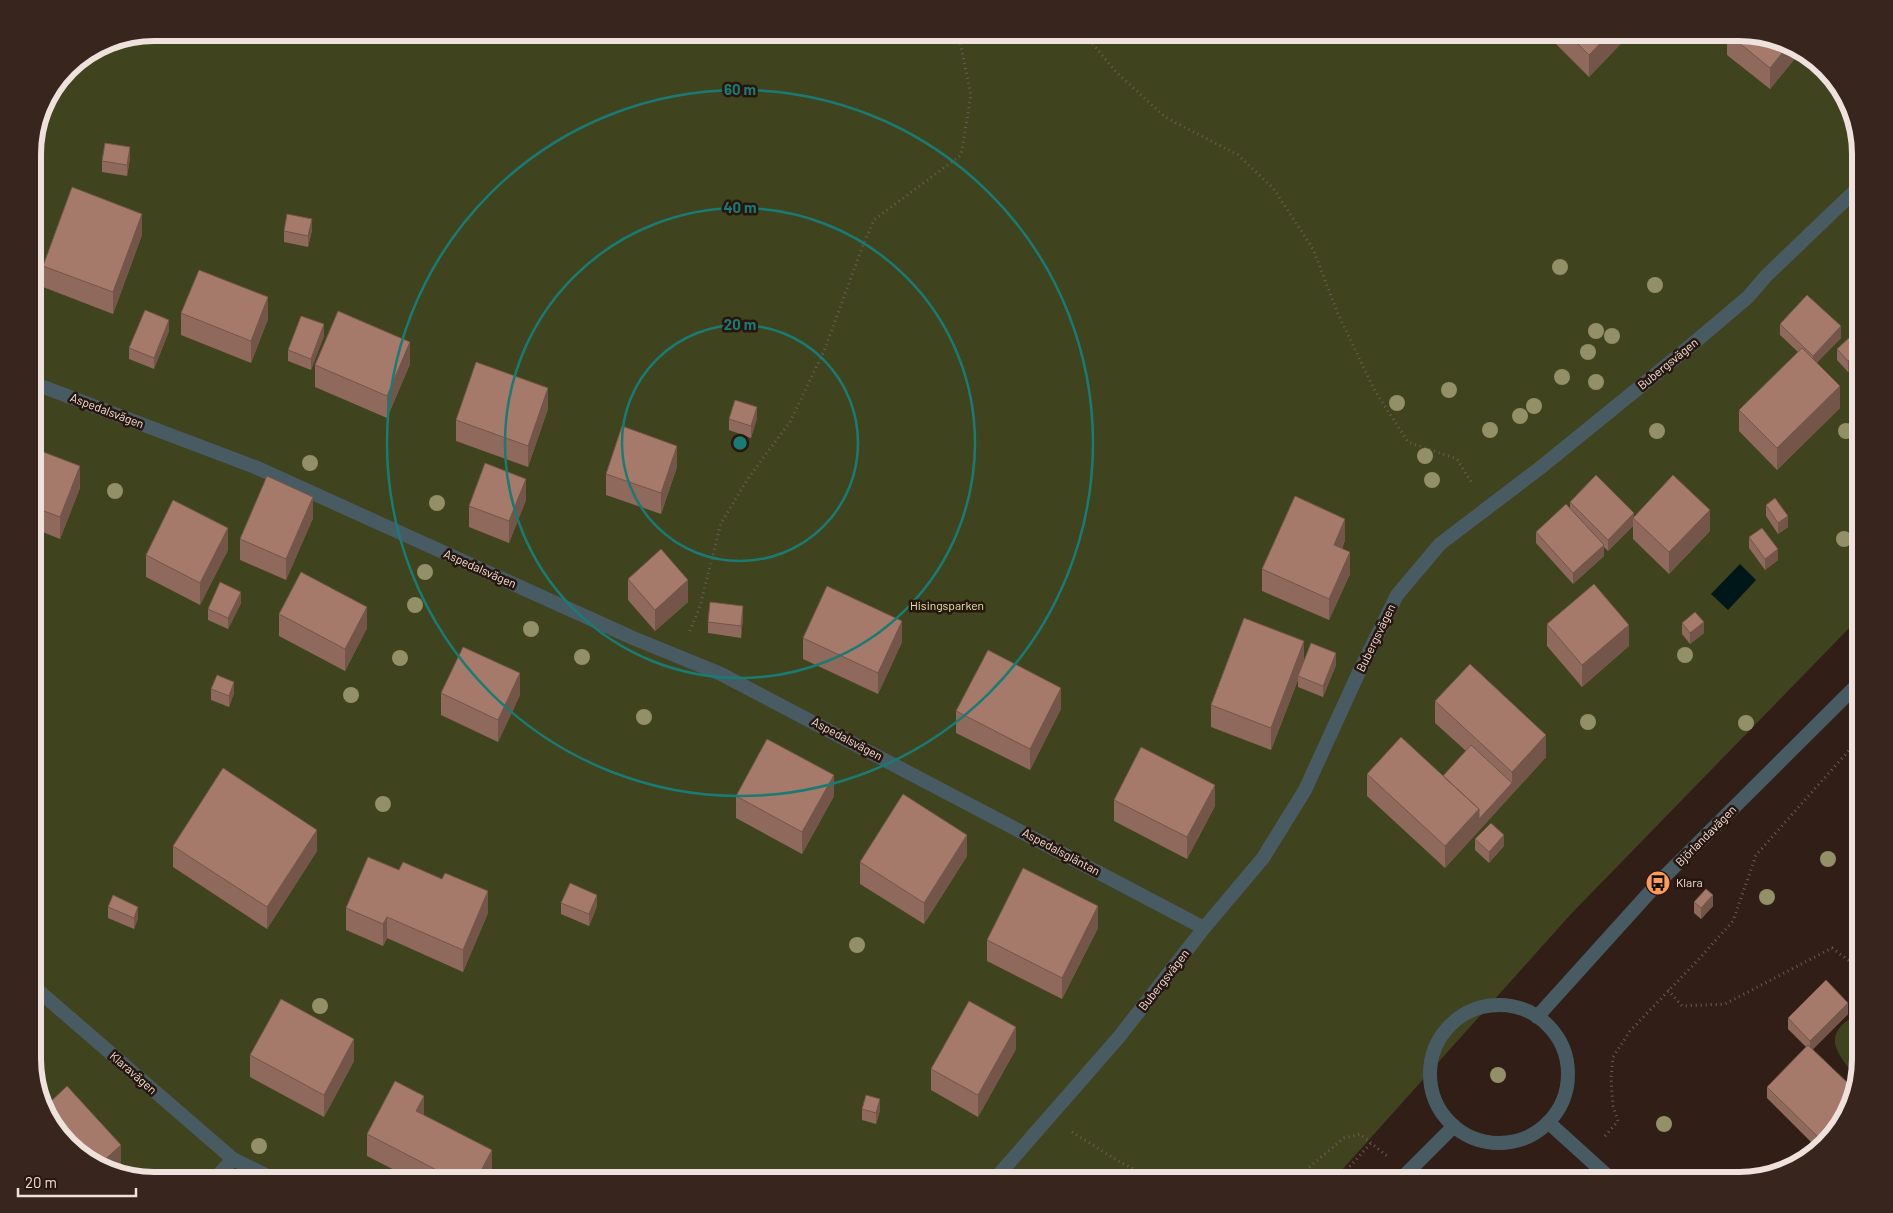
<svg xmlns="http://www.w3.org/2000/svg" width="1893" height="1213" font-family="Barlow,sans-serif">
<rect width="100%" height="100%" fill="#311e17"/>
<path fill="#3f431e" d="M 154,32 L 1739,32 L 1806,53 L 1844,94 L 1860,154 L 1860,617 L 1571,914 L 1333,1180 L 154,1180 L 87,1160 L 49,1120 L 33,1066 L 33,147 L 42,107 L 68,68 L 108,42 Z
M 1860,1016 L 1860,1059 L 1856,1075 C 1849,1070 1835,1051 1835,1042 C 1834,1028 1849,1017 1860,1016 Z"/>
<path fill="#001719" d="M 1740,564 L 1756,580 L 1728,610 L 1711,594 Z"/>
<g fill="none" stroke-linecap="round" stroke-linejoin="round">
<path stroke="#6d5c55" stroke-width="3" stroke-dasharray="1 4" stroke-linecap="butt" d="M 1083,32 L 1116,72 L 1165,117 L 1238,155 L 1273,188 L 1313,249 L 1338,314 L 1375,391 L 1408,442 L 1457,459 L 1473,485
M 690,631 L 700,606 L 721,523 L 749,477 L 790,422 L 824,351 L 862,248 L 874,220 L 961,155 L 971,95 L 958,32
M 1668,990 L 1682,1006 L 1725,1004 L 1832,948 L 1860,969
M 1072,1132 L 1120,1162 L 1156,1180
M 1605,1136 L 1618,1121 L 1613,1106 L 1611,1079 L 1613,1057 L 1630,1031 L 1698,960 L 1733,921 L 1756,855 L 1860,738
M 1343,1174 L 1372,1142
M 1294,1180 L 1344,1138 L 1360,1134 L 1387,1156"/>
<path stroke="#485b63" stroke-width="14" d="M 33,383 L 255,467 L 633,638 L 721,674 L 1204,928
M 33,986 L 233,1159 L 276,1180
M 214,1180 L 233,1159
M 994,1180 L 1119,1037 L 1204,928 L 1263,858 L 1305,790 L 1359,672 L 1397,595 L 1440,544 L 1540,468 L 1689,347 L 1748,297 L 1766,276 L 1860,186"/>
<path stroke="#485b63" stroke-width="14" d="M1430 1074a69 69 0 1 1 138 0a69 69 0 1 1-138 0Z
M 1537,1017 L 1658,883 L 1860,682
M 1548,1122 L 1612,1180
M 1400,1180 L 1454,1126"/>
</g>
<g fill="#938f66">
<circle cx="1560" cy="267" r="8"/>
<circle cx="1655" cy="285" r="8"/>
<circle cx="1596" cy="331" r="8"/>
<circle cx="1612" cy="336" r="8"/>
<circle cx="1588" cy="352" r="8"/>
<circle cx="1562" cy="377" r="8"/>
<circle cx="1596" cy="382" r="8"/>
<circle cx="1449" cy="390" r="8"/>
<circle cx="1397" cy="403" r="8"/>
<circle cx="1534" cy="406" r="8"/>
<circle cx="1520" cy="416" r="8"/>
<circle cx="1490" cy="430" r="8"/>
<circle cx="1657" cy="431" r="8"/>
<circle cx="1846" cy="431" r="8"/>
<circle cx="1425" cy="456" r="8"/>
<circle cx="310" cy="463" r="8"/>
<circle cx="1432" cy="480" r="8"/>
<circle cx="115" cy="491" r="8"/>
<circle cx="437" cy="503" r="8"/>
<circle cx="1844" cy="539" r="8"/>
<circle cx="425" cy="572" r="8"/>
<circle cx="415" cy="605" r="8"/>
<circle cx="531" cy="629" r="8"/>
<circle cx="1685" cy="655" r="8"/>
<circle cx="582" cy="657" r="8"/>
<circle cx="400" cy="658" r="8"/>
<circle cx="351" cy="695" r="8"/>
<circle cx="644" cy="717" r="8"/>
<circle cx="1588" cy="722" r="8"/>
<circle cx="1746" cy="723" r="8"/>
<circle cx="383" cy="804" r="8"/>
<circle cx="1828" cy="859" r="8"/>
<circle cx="1767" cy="897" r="8"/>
<circle cx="857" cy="945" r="8"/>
<circle cx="320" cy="1006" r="8"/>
<circle cx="1498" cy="1075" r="8"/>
<circle cx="1664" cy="1124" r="8"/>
<circle cx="259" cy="1146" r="8"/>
</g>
<path fill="#8f695b" d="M 1551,32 L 1632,32 L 1589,77 L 1551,39 Z
M 1727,33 L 1801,51 L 1770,89 L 1727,55 Z
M 130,158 L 127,176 L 102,172 L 102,161 Z
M 312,230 L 308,247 L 284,242 L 284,231 Z
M 142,235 L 113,314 L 43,287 L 43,266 Z
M 181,313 L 268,319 L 251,363 L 181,335 Z
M 1780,324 L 1841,338 L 1817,362 L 1840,408 L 1777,470 L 1739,431 L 1739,410 L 1798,352 L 1780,335 Z
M 169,331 L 154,369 L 129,359 L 129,348 Z
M 324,336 L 311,370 L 288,361 L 288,350 Z
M 1860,348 L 1860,361 L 1848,372 L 1837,360 L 1837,349 Z
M 410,364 L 387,418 L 315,387 L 315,365 Z
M 548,409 L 528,467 L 456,441 L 456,420 Z
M 757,418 L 751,438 L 729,430 L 729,419 Z
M 33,448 L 80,488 L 60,539 L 33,528 Z
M 677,467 L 661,514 L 606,495 L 606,474 Z
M 526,500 L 509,543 L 469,527 L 469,506 Z
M 1570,502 L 1634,516 L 1710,531 L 1669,574 L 1633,539 L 1633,526 L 1608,551 L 1604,547 L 1604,556 L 1573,584 L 1536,543 L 1536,532 L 1570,508 Z
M 1766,505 L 1788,527 L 1778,534 L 1766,516 Z
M 313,518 L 286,580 L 240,560 L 240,539 Z
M 1749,537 L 1778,560 L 1765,570 L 1749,548 Z
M 1345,540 L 1342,549 L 1350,574 L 1329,620 L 1262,591 L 1262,569 Z
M 228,550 L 200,605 L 146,577 L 146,555 Z
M 628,579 L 688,602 L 655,631 L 628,600 Z
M 241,603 L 228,629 L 208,620 L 208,609 Z
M 279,614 L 367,628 L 345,671 L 279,636 Z
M 743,617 L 741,638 L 708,633 L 708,622 Z
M 1682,623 L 1704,633 L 1690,644 L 1682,634 Z
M 1547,624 L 1629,646 L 1582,687 L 1547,646 Z
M 803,638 L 902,642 L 878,694 L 803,659 Z
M 1304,660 L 1336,665 L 1323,697 L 1298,687 L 1298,680 L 1271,750 L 1211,727 L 1211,705 Z
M 211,689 L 234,693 L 229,707 L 211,700 Z
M 441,693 L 520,695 L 498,742 L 441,715 Z
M 1435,701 L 1546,757 L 1445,868 L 1367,796 L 1367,774 L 1443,776 L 1466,751 L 1435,723 Z
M 1061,709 L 1030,770 L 956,733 L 956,711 Z
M 736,796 L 834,796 L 802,854 L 736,818 Z
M 1114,800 L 1215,806 L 1187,859 L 1114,821 Z
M 1475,839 L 1504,846 L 1489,863 L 1475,850 Z
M 173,846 L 317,851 L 267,929 L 173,867 Z
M 967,856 L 924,924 L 860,884 L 860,862 Z
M 399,870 L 442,879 L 488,913 L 463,972 L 387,938 L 383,946 L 346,930 L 346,908 Z
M 1694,902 L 1713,906 L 1701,919 L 1694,913 Z
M 561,903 L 597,906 L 589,926 L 561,914 Z
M 108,907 L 138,918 L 134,929 L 108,918 Z
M 1098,928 L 1062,999 L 987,961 L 987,940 Z
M 1848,1014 L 1813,1049 L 1840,1126 L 1817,1148 L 1767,1098 L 1767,1087 L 1806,1047 L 1788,1029 L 1788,1018 Z
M 1016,1049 L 978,1117 L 931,1090 L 931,1069 Z
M 250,1055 L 354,1061 L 324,1117 L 250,1077 Z
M 862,1109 L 880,1110 L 876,1124 L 862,1120 Z
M 424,1115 L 492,1172 L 487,1180 L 414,1180 L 367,1156 L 367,1134 Z"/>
<path fill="#74554a" d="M 1611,32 L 1632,32 L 1589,77 L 1589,55 Z
M 1787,47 L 1801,51 L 1770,89 L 1770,68 Z
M 130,147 L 130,158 L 127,176 L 127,165 Z
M 142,214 L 142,235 L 113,314 L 113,292 Z
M 312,219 L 312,230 L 308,247 L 308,236 Z
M 268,297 L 268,319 L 251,363 L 251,341 Z
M 169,320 L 169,331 L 154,369 L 154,358 Z
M 324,324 L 324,336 L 311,370 L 311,359 Z
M 1841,326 L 1841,338 L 1813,367 L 1813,356 Z
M 410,342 L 410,364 L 387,418 L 387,396 Z
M 1860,350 L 1860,361 L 1848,372 L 1848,361 Z
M 1840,386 L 1840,408 L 1777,470 L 1777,448 Z
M 548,388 L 548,409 L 528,467 L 528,446 Z
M 757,407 L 757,418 L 751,438 L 751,426 Z
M 677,446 L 677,467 L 661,514 L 661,493 Z
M 80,466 L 80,488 L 60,539 L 60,517 Z
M 526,479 L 526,500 L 509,543 L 509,521 Z
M 313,497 L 313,518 L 286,580 L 286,559 Z
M 1710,510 L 1710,531 L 1669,574 L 1669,552 Z
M 1634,513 L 1634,519 L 1633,518 L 1633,526 L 1608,551 L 1608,540 Z
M 1788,516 L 1788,527 L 1778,534 L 1778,523 Z
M 1345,519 L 1345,540 L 1334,567 L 1334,545 Z
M 228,528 L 228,550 L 200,605 L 200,583 Z
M 1604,545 L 1604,556 L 1573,584 L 1573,573 Z
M 1778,549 L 1778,560 L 1765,570 L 1765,559 Z
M 1350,552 L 1350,574 L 1329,620 L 1329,599 Z
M 688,580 L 688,602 L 655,631 L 655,610 Z
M 241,592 L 241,603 L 228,629 L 228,618 Z
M 743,606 L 743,617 L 741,638 L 741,626 Z
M 367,607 L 367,628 L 345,671 L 345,649 Z
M 902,621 L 902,642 L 878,694 L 878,673 Z
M 1704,622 L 1704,633 L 1690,644 L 1690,633 Z
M 1629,625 L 1629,646 L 1582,687 L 1582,665 Z
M 1304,641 L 1304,663 L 1298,676 L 1298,680 L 1271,750 L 1271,728 Z
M 1336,653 L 1336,665 L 1323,697 L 1323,686 Z
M 520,673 L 520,695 L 498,742 L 498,720 Z
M 234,682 L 234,693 L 229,707 L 229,696 Z
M 1061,688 L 1061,709 L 1030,770 L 1030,749 Z
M 1546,735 L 1546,757 L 1445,868 L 1445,846 L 1479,809 L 1512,783 L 1512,772 Z
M 834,775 L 834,796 L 802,854 L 802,832 Z
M 1215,785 L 1215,806 L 1187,859 L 1187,837 Z
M 317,830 L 317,851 L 267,929 L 267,907 Z
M 967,835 L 967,856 L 924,924 L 924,903 Z
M 1504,835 L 1504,846 L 1489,863 L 1489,852 Z
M 488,891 L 488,913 L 463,972 L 463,950 Z
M 597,895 L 597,906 L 589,926 L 589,914 Z
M 1713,895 L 1713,906 L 1701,919 L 1701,908 Z
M 1098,906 L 1098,928 L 1062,999 L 1062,978 Z
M 138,907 L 138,918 L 134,929 L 134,918 Z
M 387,917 L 387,938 L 383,946 L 383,924 Z
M 1848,1003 L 1848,1014 L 1810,1052 L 1810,1041 Z
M 1016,1027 L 1016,1049 L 978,1117 L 978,1095 Z
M 354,1039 L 354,1061 L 324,1117 L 324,1095 Z
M 424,1096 L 424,1118 L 416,1111 Z
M 880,1099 L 880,1110 L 876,1124 L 876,1113 Z
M 121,1145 L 121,1166 L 118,1170 L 100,1164 Z
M 492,1150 L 492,1172 L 487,1180 L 476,1180 Z"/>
<path fill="#a67a6a" stroke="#74554a" d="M 1566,32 L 1611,32 L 1589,55 Z
M 1728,32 L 1739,32 L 1787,47 L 1770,68 L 1727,33 Z
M 105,143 L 130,147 L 127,165 L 102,161 Z
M 72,187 L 142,214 L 113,292 L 43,266 Z
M 287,214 L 312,219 L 308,236 L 284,231 Z
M 199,270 L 268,297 L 251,341 L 181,313 Z
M 1807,295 L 1841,326 L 1813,356 L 1780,324 Z
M 145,310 L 169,320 L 154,358 L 129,348 Z
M 338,311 L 410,342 L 387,396 L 315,365 Z
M 301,316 L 324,324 L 311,359 L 288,350 Z
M 1851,336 L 1860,348 L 1860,350 L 1848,361 L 1837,349 Z
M 1802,348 L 1840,386 L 1777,448 L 1739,410 Z
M 476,362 L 548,388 L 528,446 L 456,420 Z
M 735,400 L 757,407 L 751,426 L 729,419 Z
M 622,426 L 677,446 L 661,493 L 606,474 Z
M 33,448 L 80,466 L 60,517 L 33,507 Z
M 485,463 L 526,479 L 509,521 L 469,506 Z
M 1596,475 L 1634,513 L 1608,540 L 1570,502 Z
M 1673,475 L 1710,510 L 1669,552 L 1633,518 Z
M 267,476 L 313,497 L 286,559 L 240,539 Z
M 1295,496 L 1345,519 L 1334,545 L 1350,552 L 1329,599 L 1262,569 Z
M 1775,498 L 1788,516 L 1778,523 L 1766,505 Z
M 173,500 L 228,528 L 200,583 L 146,555 Z
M 1566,504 L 1604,545 L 1573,573 L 1536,532 Z
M 1762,528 L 1778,549 L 1765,559 L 1749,537 Z
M 661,549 L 688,580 L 655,610 L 628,579 Z
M 301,572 L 367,607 L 345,649 L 279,614 Z
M 220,582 L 241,592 L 228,618 L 208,609 Z
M 1594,584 L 1629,625 L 1582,665 L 1547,624 Z
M 827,586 L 902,621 L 878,673 L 803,638 Z
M 710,602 L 743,606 L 741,626 L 708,622 Z
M 1695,612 L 1704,622 L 1690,633 L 1682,623 Z
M 1244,618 L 1304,641 L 1271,728 L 1211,705 Z
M 1311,643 L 1336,653 L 1323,686 L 1298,676 Z
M 463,647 L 520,673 L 498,720 L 441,693 Z
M 988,650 L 1061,688 L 1030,749 L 956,711 Z
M 1470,664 L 1546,735 L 1512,772 L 1435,701 Z
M 217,675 L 234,682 L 229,696 L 211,689 Z
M 1401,737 L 1479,809 L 1445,846 L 1367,774 Z
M 767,739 L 834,775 L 802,832 L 736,796 Z
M 1471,745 L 1512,783 L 1479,819 L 1479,809 L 1443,776 Z
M 1141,747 L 1215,785 L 1187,837 L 1114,800 Z
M 223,768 L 317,830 L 267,907 L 173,846 Z
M 903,794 L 967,835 L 924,903 L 860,862 Z
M 1491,823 L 1504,835 L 1489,852 L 1475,839 Z
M 368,857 L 399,870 L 403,862 L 442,879 L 445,873 L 488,891 L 463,950 L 387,917 L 383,924 L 346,908 Z
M 1023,868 L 1098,906 L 1062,978 L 987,940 Z
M 570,883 L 597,895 L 589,914 L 561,903 Z
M 1706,889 L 1713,895 L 1701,908 L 1694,902 Z
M 113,895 L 138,907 L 134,918 L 108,907 Z
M 1826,980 L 1848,1003 L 1810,1041 L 1788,1018 Z
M 281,999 L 354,1039 L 324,1095 L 250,1055 Z
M 969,1001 L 1016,1027 L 978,1095 L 931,1069 Z
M 1808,1045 L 1852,1087 L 1840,1126 L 1823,1142 L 1767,1087 Z
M 395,1081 L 424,1096 L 416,1111 L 492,1150 L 476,1180 L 456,1180 L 367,1134 Z
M 67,1086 L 121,1145 L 100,1164 L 87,1160 L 49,1120 L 45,1107 Z
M 866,1095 L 880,1099 L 876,1113 L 862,1109 Z"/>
<g fill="none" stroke="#1a7b74" stroke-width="2.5">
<circle cx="740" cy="443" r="118"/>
<circle cx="740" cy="443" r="235"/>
<circle cx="740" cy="443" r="353"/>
</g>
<defs>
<symbol id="bus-disc" viewBox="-11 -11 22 22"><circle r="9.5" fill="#fe9b59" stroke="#27150e"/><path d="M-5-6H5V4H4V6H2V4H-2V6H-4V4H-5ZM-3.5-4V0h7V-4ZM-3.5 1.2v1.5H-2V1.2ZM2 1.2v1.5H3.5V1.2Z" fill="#111"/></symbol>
</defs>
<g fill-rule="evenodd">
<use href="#bus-disc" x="1644" y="869" width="28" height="28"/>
</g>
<g text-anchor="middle" stroke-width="5" stroke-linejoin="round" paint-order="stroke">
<g font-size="12" fill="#efe1dc" stroke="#27150e">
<text transform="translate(1668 364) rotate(-39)" y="4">Bubergsvägen</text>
<text transform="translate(107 411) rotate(21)" y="4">Aspedalsvägen</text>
<text transform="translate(480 569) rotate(24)" y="4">Aspedalsvägen</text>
<text transform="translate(1376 638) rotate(-64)" y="4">Bubergsvägen</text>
<text transform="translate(847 739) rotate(28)" y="4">Aspedalsvägen</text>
<text transform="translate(1706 836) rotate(-45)" y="4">Björlandavägen</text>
<text transform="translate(1061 852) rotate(28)" y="4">Aspedalsgläntan</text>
<text transform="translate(1164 980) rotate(-52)" y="4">Bubergsvägen</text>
<text transform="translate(133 1073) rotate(41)" y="4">Klaravägen</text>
</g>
<g font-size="12" fill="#e3eca6" stroke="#27150e">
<text x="947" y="610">Hisingsparken</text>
</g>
<g font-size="12" fill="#efe1dc" stroke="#27150e" text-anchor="start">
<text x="1676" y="887">Klara</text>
</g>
</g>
<path d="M0 0H1893V1213H0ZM154 41H1739A113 113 0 0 1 1852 154V1059A113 113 0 0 1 1739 1172H154A113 113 0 0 1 41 1059V154A113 113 0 0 1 154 41Z" fill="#37251e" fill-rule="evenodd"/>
<path fill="none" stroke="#efe1dc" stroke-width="6" d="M154 41H1739A113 113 0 0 1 1852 154V1059A113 113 0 0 1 1739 1172H154A113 113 0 0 1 41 1059V154A113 113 0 0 1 154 41Z"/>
<circle cx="740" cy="443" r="8" fill="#1a7b74" stroke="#27150e" stroke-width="2.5"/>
<g font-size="15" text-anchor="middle" font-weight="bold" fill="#1a7b74" stroke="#27150e" stroke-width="5" stroke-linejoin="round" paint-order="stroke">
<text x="740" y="95">60 m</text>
<text x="740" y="213">40 m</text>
<text x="740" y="330">20 m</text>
</g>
<path d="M18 1188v8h118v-8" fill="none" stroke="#efe1dc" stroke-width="2.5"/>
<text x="25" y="1188" font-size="15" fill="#efe1dc" stroke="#27150e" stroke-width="4" paint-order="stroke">20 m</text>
</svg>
